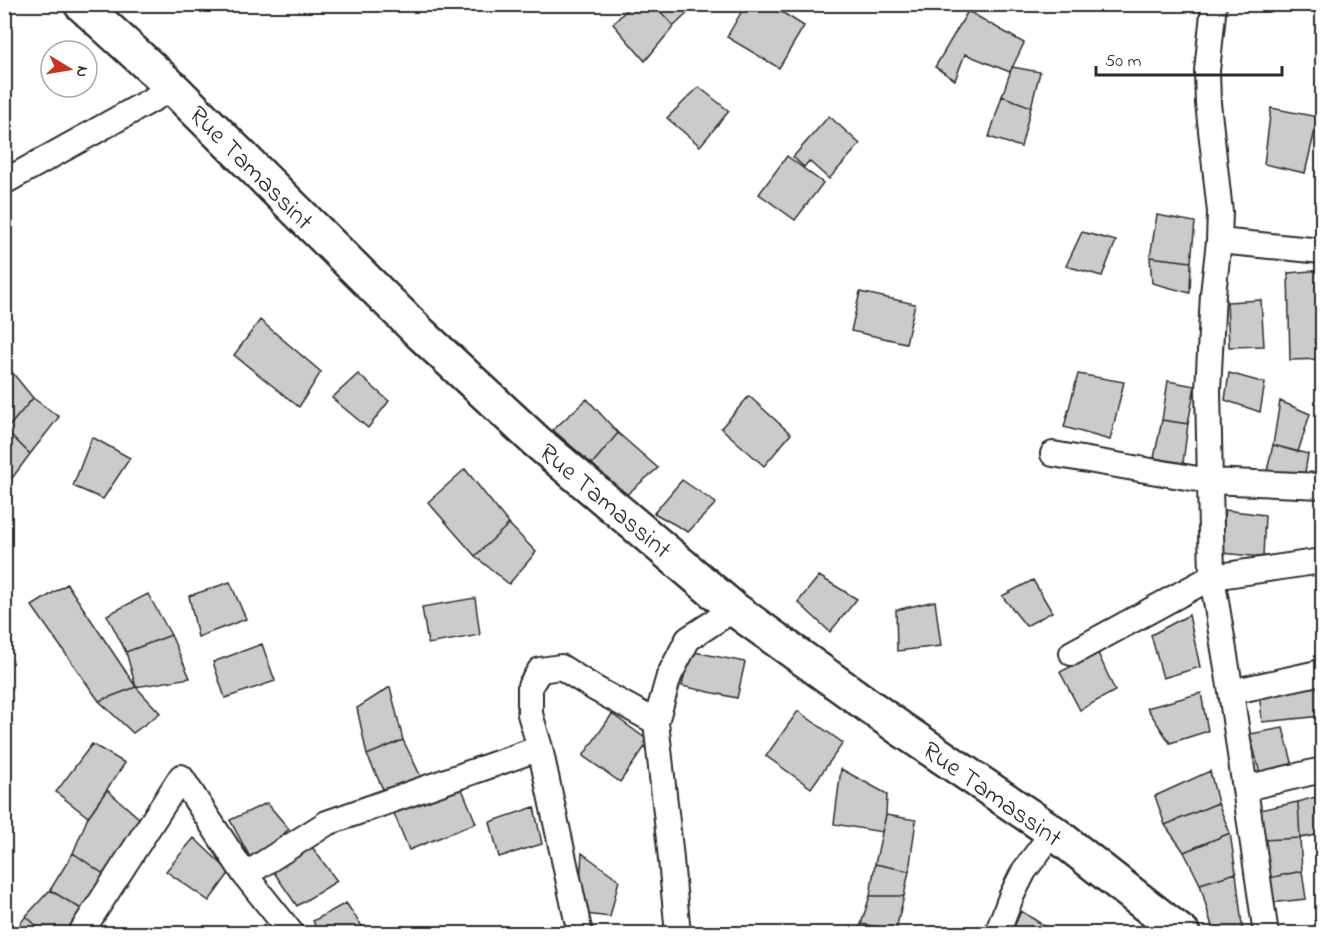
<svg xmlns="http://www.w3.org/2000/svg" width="1327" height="938" font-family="'Indie Flower',sans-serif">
<rect width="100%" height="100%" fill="#fff"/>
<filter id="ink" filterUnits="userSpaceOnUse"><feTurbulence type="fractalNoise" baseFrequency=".0167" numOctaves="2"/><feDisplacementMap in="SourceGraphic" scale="12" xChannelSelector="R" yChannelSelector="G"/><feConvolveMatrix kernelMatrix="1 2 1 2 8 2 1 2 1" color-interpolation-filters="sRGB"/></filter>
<g filter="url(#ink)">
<path fill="#cbcbcb" stroke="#2b2b2b" stroke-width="1.5" d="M 632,4 L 653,4 L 674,26 L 645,61 L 613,24 Z
M 653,4 L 697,4 L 674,26 Z
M 746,4 L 769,4 L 804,26 L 779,68 L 727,37 Z
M 968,11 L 1024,43 L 1010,72 L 965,54 L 955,80 L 935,67 Z
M 1012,67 L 1040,72 L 1031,107 L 1002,96 Z
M 699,87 L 729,111 L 700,146 L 667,118 Z
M 1002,96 L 1031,107 L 1021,147 L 989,137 Z
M 1271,108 L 1318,117 L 1305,173 L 1264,164 Z
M 829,116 L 860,144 L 829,179 L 809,161 L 804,167 L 793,157 Z
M 787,156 L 823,183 L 795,220 L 759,194 Z
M 1157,215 L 1195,222 L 1191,262 L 1150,257 Z
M 1082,232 L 1116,241 L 1102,276 L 1066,266 Z
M 1150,257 L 1191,262 L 1190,293 L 1152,283 Z
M 1322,270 L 1322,359 L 1290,360 L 1288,273 Z
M 860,292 L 915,304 L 906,343 L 851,331 Z
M 1261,300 L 1264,346 L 1229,347 L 1227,302 Z
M 260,320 L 321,372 L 299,407 L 234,355 Z
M 7,366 L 33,398 L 6,430 L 4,429 L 4,370 Z
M 1229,373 L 1265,383 L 1260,412 L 1225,400 Z
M 358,374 L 389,401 L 368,428 L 332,398 Z
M 1078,374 L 1124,382 L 1110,440 L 1064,427 Z
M 1168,381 L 1195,386 L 1188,424 L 1162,420 Z
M 749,396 L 791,434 L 764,466 L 721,428 Z
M 33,398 L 59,417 L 30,454 L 6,430 Z
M 587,399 L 618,433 L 592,464 L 553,430 Z
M 1280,401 L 1310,414 L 1298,452 L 1273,445 Z
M 1162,420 L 1188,424 L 1183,463 L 1154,458 Z
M 6,430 L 30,454 L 10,481 L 4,476 L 4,432 Z
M 618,433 L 658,468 L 626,495 L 592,464 Z
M 92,437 L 130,458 L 103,499 L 73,486 Z
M 1273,445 L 1308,454 L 1303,484 L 1267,471 Z
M 465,469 L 509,524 L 475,556 L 428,502 Z
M 682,480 L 716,503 L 688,532 L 654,513 Z
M 1225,510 L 1265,515 L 1263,557 L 1222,553 Z
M 509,524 L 536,552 L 509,584 L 475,556 Z
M 819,576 L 857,599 L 830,632 L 798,602 Z
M 1033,580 L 1052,612 L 1026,626 L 1002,596 Z
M 230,582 L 246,619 L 198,637 L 189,596 Z
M 67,584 L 136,687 L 99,701 L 32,606 Z
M 148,594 L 171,635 L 126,652 L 107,615 Z
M 475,598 L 480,635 L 428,644 L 422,607 Z
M 935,601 L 941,646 L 897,651 L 896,610 Z
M 1189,615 L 1200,667 L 1163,678 L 1151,635 Z
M 171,635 L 190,678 L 136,687 L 126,652 Z
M 262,644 L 275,681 L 225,698 L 213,662 Z
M 689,651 L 745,662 L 737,698 L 682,686 Z
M 1098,653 L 1115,691 L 1080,710 L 1060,672 Z
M 1321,684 L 1322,716 L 1262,722 L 1259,690 Z
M 136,687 L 160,713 L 133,733 L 99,701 Z
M 390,687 L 403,740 L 367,755 L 357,708 Z
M 1201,693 L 1208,731 L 1170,743 L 1147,708 Z
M 798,711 L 843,743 L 811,788 L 766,756 Z
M 612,714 L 649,741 L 620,782 L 583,756 Z
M 1283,728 L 1293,766 L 1260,774 L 1250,734 Z
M 403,740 L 422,779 L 383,789 L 367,755 Z
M 92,744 L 125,763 L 88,817 L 56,792 Z
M 841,769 L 887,794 L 886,815 L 882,832 L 834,824 Z
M 1210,771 L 1218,803 L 1165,825 L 1155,796 Z
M 460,784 L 476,823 L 409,850 L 393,811 Z
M 107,790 L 141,820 L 105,875 L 73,853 L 88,817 Z
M 1322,795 L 1322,834 L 1300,838 L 1298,802 Z
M 1298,802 L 1300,838 L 1262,840 L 1259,810 Z
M 267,803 L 289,829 L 252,861 L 230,820 Z
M 1218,803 L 1230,833 L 1184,852 L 1165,825 Z
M 534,807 L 542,844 L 499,857 L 490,822 Z
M 886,815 L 916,820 L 909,871 L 875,864 Z
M 1230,833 L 1236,873 L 1200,884 L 1184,852 Z
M 194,838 L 230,872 L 209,901 L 166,871 Z
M 1300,838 L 1302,871 L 1264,879 L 1262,840 Z
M 312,847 L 337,881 L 297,906 L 273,871 Z
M 73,853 L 105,875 L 83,910 L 50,890 Z
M 582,853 L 619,880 L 610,917 L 578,913 Z
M 875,864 L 909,871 L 904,896 L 870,896 Z
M 1302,871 L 1306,899 L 1269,903 L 1264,879 Z
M 1236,873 L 1243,934 L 1214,934 L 1200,884 Z
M 50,890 L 83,910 L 67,934 L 45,934 L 26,916 Z
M 870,896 L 904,896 L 896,930 L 861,924 Z
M 346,903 L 366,932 L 362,934 L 319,934 L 313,921 Z
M 1021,911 L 1057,934 L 1011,934 Z
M 26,916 L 45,934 L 12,934 Z
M 861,924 L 896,930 L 895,934 L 858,934 Z"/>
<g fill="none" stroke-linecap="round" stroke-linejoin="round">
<defs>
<path id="street" d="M 1214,4 L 1207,71 L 1208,103 L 1220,212 L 1219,241 L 1213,294 L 1208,390 L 1212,577 L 1231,692 L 1266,934
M 4,182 L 173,88
M 1219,241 L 1322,251
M 1053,454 L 1209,481 L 1322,486
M 1072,653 L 1212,577 L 1322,561
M 1231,692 L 1322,672
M 656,722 L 670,849 L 678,934
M 1246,788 L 1322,770
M 245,875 L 327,823 L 540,748
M 80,934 L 181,777 L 245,875 L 292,934
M 580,934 L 540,748 L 530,714 L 530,686 L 540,670 L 561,667 L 594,688 L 656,722 L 669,676 L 688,639 L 734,609
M 997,934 L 1011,897 L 1024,871 L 1053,832"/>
<path id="secondary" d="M 81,4 L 173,88 L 421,334 L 536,441 L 734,609 L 901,729 L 1053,832 L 1183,934"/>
</defs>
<use href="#street" stroke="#2b2b2b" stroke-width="28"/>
<use href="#secondary" stroke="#2b2b2b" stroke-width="38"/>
<use href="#street" stroke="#fff" stroke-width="24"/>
<use href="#secondary" stroke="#fff" stroke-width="33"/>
</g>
</g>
<g text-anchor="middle" stroke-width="5" stroke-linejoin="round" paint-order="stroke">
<g font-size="26" fill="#2b2b2b" stroke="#fff">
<text transform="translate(252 167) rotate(45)" y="9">Rue Tamassint</text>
<text transform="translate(606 500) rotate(40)" y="9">Rue Tamassint</text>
<text transform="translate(993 793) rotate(35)" y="9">Rue Tamassint</text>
</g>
</g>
<rect width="1327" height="938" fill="none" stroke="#fff" stroke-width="24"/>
<rect x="12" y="12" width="1303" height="914" fill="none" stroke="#2b2b2b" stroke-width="2" filter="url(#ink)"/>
<g transform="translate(69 69) rotate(101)"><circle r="28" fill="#ffffff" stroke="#aaaaaa" stroke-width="1.5"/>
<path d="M0-4.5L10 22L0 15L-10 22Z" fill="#c8321e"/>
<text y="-9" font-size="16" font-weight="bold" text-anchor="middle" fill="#2b2b2b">N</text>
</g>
<path d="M1096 66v9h186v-9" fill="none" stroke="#2b2b2b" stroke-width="3"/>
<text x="1105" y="66" font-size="18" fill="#2b2b2b" stroke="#ffffff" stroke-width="4.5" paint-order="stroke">50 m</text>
</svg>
